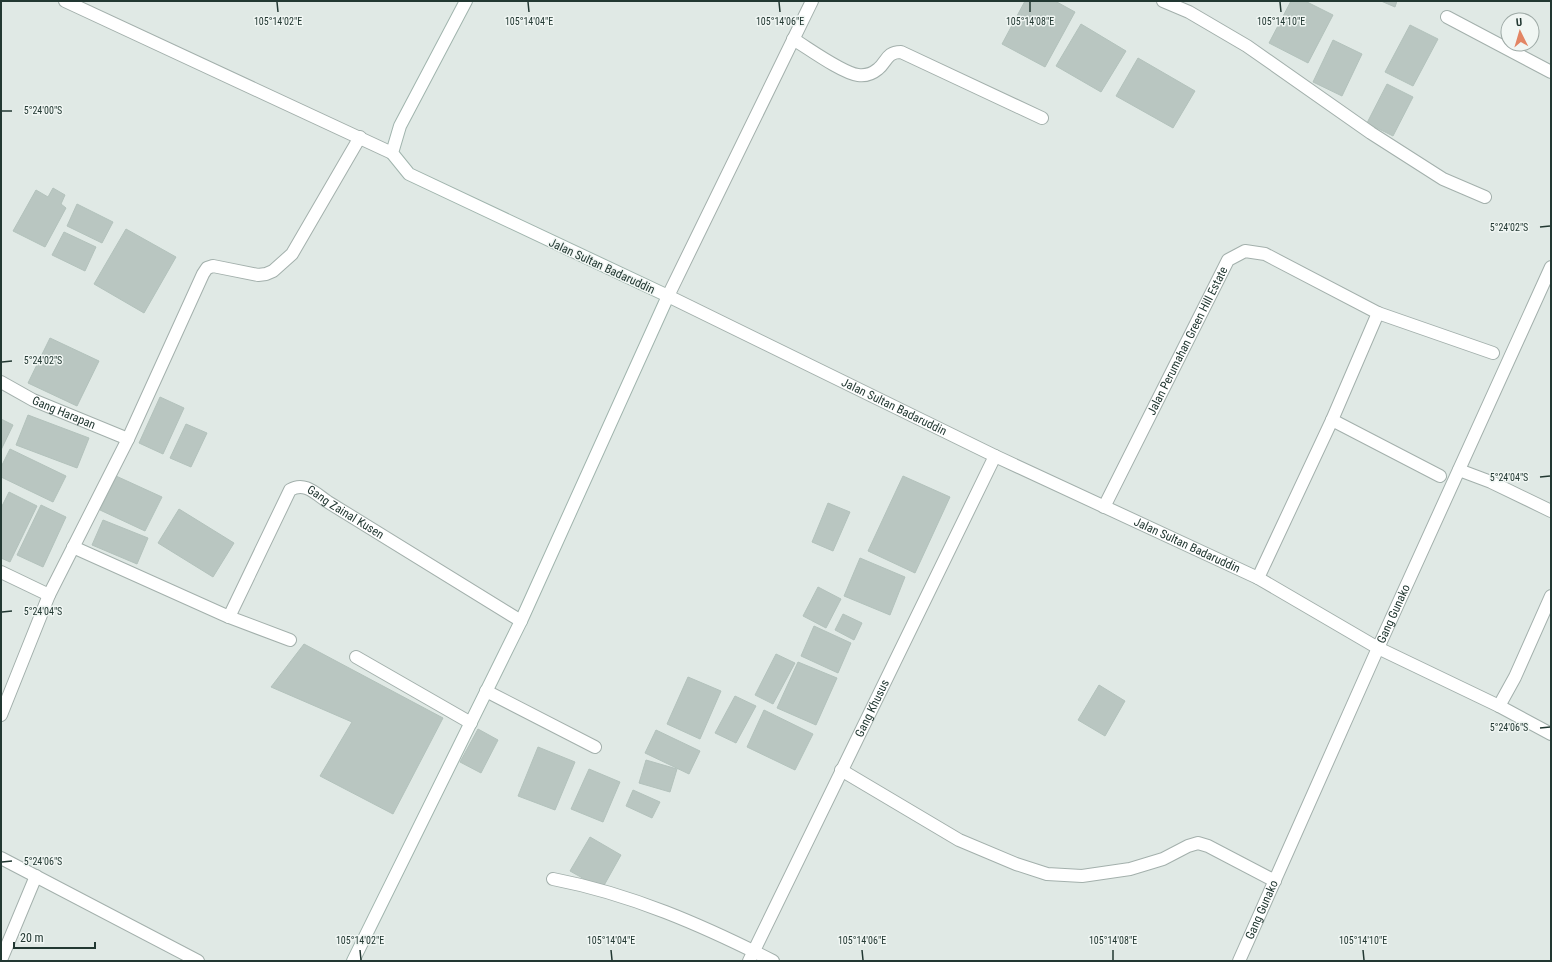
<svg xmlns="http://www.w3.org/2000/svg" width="1552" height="962" font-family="'Roboto Condensed',sans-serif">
<rect width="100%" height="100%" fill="#e0e9e5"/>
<path fill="#b9c6c1" stroke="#b3c2bc" d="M 1025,1 L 1055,1 L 1075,12 L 1045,67 L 1002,44 Z
M 1291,1 L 1305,1 L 1333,15 L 1308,63 L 1269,43 Z
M 1381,1 L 1397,1 L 1395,7 Z
M 1081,24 L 1126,51 L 1101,92 L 1056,66 Z
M 1410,25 L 1438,39 L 1413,86 L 1385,72 Z
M 1333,40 L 1362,54 L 1342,96 L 1313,82 Z
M 1138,58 L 1195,91 L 1173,128 L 1116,96 Z
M 1387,84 L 1413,97 L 1393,136 L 1367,123 Z
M 53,188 L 65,195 L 61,204 L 66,208 L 45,247 L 13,231 L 36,190 L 48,197 Z
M 77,204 L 113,222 L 102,243 L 67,226 Z
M 126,229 L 176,257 L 144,313 L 94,284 Z
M 64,232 L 96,247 L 85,271 L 52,255 Z
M 50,338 L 99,361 L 77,406 L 28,383 Z
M 160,397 L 184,408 L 163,454 L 139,443 Z
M 28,415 L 89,438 L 77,468 L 16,445 Z
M 1,419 L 13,425 L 1,450 Z
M 186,424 L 207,433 L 191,467 L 170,458 Z
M 10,449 L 66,476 L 53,502 L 1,477 L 1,467 Z
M 116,476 L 162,497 L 145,531 L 100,510 Z
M 903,476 L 950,497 L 915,573 L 868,551 Z
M 9,492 L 37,506 L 10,562 L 1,558 L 1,508 Z
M 828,503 L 850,512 L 833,551 L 812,542 Z
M 41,505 L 66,517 L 43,567 L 17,555 Z
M 179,509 L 234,543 L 213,577 L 158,543 Z
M 103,520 L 148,538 L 137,564 L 92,545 Z
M 860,558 L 905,577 L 890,615 L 844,596 Z
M 818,587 L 841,599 L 826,628 L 803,616 Z
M 843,614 L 862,623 L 854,640 L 835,630 Z
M 814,626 L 851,643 L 838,673 L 801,656 Z
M 304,644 L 443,718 L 393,814 L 320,776 L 352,722 L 271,687 Z
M 776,654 L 795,663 L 773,704 L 755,695 Z
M 798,662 L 837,678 L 816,725 L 777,708 Z
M 688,677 L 721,691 L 700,739 L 667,724 Z
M 1099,685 L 1125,701 L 1105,736 L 1078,720 Z
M 735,696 L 756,706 L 736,743 L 715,733 Z
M 764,710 L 813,734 L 795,770 L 747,747 Z
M 478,729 L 498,740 L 481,773 L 460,762 Z
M 656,730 L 700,751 L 689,774 L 645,753 Z
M 538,747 L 575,762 L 555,810 L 518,796 Z
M 646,760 L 677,769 L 670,792 L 639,783 Z
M 589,769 L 620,782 L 603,822 L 571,809 Z
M 633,790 L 660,802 L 652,818 L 626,806 Z
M 590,837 L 621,855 L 602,889 L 570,871 Z"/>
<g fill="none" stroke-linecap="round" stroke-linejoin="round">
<defs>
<path id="lane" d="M 356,657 L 471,723"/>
<g id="street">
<path d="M 65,1 L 392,153"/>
<path id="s1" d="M 812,1 L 668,296 L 995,456 L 1258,578 L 1378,648 L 1499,706 L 1551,734"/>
<path d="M 1163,1 L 1189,12 L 1247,46 L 1371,133 L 1443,179 L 1485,197"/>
<path d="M 1447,17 L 1551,72"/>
<path d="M 793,39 C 808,48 842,73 858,75 C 865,76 872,74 878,69 C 887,62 886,52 901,52 L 1042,118"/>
<path id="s2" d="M 1,382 L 33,400 L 128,439"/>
<path d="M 1332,420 L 1440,476"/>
<path d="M 1459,470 L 1491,482 L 1551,511"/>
<path id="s3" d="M 1104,507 L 1228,260 L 1245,251 L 1265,254 L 1378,313"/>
<path d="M 73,547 L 229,617 L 290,640"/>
<path d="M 1,572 L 49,595"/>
<path d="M 1258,578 L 1332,420 L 1378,313 L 1493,353"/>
<path id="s4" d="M 229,617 L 290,490 C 305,481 316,494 328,502 L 521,621"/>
<path d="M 486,691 L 595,747"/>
<path d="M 1499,706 L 1515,677 L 1551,596"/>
<path d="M 1,715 L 49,595 L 128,439 L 203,274 L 207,268 L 213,266 L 258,275 L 266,274 L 273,271 L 292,254 L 360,137"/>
<path d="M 841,770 L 959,840 L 1016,864 L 1047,874 L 1082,876 L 1130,869 L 1163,859 L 1188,846 L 1198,843 L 1208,846 L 1275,881"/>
<path d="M 1,858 L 198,961"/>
<path d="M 553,879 C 631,894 702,925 773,961"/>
<path d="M 1,960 L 36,876"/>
<path id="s5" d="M 749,961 L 995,456"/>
<path id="s6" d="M 1239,961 L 1378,648 L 1551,267"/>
</g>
<path id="secondary" d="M 353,961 L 521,621 L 668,296 L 409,174 L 392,153 L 400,126 L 466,1"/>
</defs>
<use href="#lane" stroke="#a3b0ac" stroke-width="14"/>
<use href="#street" stroke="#a3b0ac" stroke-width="14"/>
<use href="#secondary" stroke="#a0b4ad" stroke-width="14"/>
<use href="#lane" stroke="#fff" stroke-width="12"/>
<use href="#street" stroke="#fff" stroke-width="12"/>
<use href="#secondary" stroke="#fff" stroke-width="12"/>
</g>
<path fill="none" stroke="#223832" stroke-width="1.5" d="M 277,2 L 278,12M 528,2 L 529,12M 779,2 L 780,12M 1030,2 L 1030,12M 1280,2 L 1281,12M 2,111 L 12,111M 1540,227 L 1550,226M 2,362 L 12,361M 1540,477 L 1550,476M 2,612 L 12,611M 1540,728 L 1550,727M 2,862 L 12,861M 360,950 L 361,960M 611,950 L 612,960M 862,950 L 863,960M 1113,950 L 1113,960M 1363,950 L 1364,960"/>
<g text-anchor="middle" stroke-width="3" stroke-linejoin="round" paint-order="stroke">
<g font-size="12" fill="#223832" stroke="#f0f6f3">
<text transform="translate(602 266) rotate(25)" y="4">Jalan Sultan Badaruddin</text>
<text dy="4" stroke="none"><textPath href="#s3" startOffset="186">Jalan Perumahan Green Hill Estate</textPath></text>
<text dy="4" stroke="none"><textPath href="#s1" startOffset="580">Jalan Sultan Badaruddin</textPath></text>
<text dy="4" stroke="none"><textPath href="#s2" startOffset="70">Gang Harapan</textPath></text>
<text dy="4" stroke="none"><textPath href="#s4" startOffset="204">Gang Zainal Kusen</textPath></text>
<text dy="4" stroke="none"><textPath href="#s1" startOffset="904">Jalan Sultan Badaruddin</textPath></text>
<text dy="4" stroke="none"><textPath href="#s6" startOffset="380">Gang Gunako</textPath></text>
<text dy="4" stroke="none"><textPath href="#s5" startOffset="281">Gang Khusus</textPath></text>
<text dy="4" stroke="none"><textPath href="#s6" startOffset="56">Gang Gunako</textPath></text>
</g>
</g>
<g font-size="10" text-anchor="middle" fill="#223832" stroke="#f0f6f3" stroke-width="3" stroke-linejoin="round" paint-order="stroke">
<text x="278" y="25">105°14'02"E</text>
<text x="529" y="25">105°14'04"E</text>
<text x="780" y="25">105°14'06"E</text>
<text x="1030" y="25">105°14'08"E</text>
<text x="1281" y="25">105°14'10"E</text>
<text x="43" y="114">5°24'00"S</text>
<text x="1509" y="231">5°24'02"S</text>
<text x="43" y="364">5°24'02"S</text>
<text x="1509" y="481">5°24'04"S</text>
<text x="43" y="615">5°24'04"S</text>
<text x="1509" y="731">5°24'06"S</text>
<text x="43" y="865">5°24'06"S</text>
<text x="360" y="944">105°14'02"E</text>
<text x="611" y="944">105°14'04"E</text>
<text x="862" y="944">105°14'06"E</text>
<text x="1113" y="944">105°14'08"E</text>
<text x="1363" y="944">105°14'10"E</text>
</g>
<rect width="1552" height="962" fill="none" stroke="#223832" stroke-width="4"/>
<g transform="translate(1520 32) rotate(355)"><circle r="19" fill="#f0f6f3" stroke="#9eaaa6"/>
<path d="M0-3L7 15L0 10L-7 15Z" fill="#e38564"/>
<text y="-6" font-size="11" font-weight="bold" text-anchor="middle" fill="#223832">U</text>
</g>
<path d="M14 942v6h81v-6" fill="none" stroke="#223832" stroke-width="2"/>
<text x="20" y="942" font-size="12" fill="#223832" stroke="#f0f6f3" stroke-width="3" paint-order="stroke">20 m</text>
</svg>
